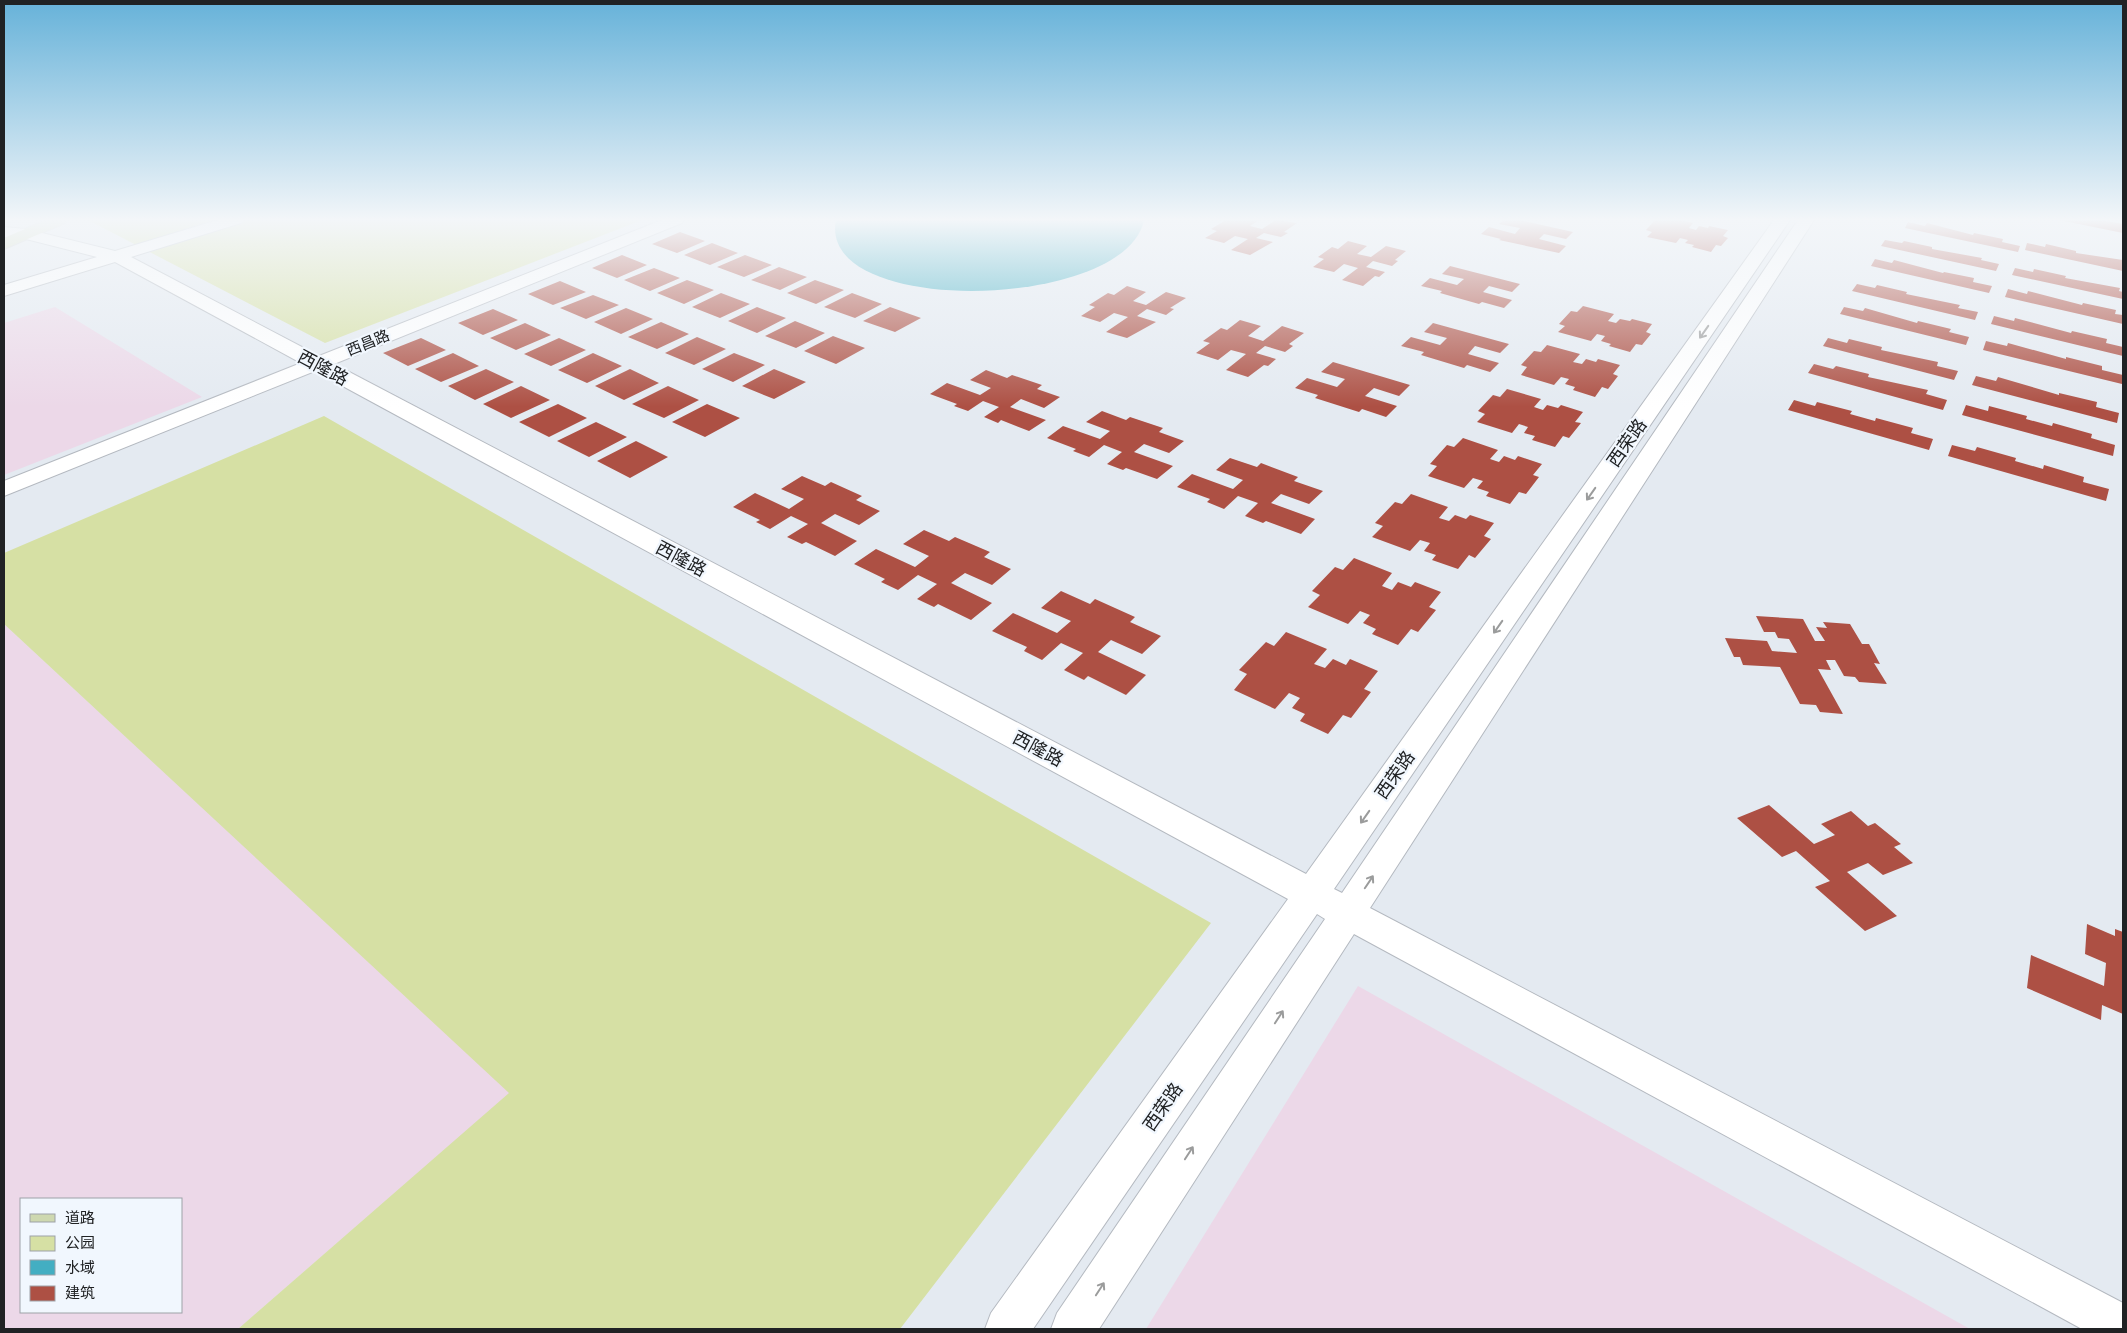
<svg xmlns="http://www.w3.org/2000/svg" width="2127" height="1333" font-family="Lato,'Noto Sans SC',sans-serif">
<rect width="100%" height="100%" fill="#e4eaf1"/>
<path fill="#ecd8e8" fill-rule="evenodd" d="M 55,307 L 202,397 L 4,475 L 4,323 Z
M 4,624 L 510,1093 L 238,1329 L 4,1329 ZM 21,1199 L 181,1199 L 181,1312 L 21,1312 Z
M 1358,986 L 1970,1329 L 1146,1329 Z"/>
<path fill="#d6e0a4" d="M 88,220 L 642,220 L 325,343 Z
M 324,416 L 1211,923 L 900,1329 L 238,1329 L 509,1093 L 4,624 L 4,553 Z"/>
<path fill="#43aec2" d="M 836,220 L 1144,220 C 1126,311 816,318 836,220 Z"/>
<path fill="#ad5044" d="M 1226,220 L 1259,220 L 1250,226 L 1262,229 L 1276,220 L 1297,223 L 1284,232 L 1288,233 L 1281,237 L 1264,233 L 1256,238 L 1273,242 L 1250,255 L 1231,250 L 1248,239 L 1235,236 L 1224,243 L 1205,238 L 1217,231 L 1211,229 Z
M 1504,220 L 1520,220 L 1573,232 L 1566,239 L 1544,234 L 1539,239 L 1566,246 L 1559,253 L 1499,240 L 1501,239 L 1481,234 L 1489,227 L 1515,234 L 1520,228 L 1499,224 Z
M 1655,220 L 1680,220 L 1693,223 L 1689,228 L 1696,230 L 1699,226 L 1708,228 L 1709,226 L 1728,230 L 1723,236 L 1728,238 L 1721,246 L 1716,245 L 1711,252 L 1692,247 L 1694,245 L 1685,243 L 1688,240 L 1680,238 L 1676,243 L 1647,237 L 1652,232 L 1646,230 Z
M 2059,220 L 2101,220 L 2123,224 L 2123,233 Z
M 1908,222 L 1925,226 L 1927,223 L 1973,235 L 1974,233 L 2003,239 L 2002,242 L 2020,246 L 2018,252 L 1905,228 Z
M 680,232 L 705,241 L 677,253 L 652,244 Z
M 1885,240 L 1902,243 L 1904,241 L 1932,247 L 1932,249 L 1982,258 L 1981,260 L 1999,264 L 1996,271 L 1881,246 Z
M 1348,241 L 1367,246 L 1357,254 L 1371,257 L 1386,246 L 1406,251 L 1395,260 L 1398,261 L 1392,266 L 1373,261 L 1366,267 L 1385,272 L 1379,277 L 1375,276 L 1363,286 L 1342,280 L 1358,268 L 1344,264 L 1334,272 L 1313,267 L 1324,259 L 1318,257 L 1332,247 L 1338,249 Z
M 712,243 L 738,253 L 710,265 L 684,255 Z
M 2027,243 L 2045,247 L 2046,244 L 2076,251 L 2076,253 L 2123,260 L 2123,271 L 2025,250 Z
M 622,255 L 647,265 L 617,278 L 592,268 Z
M 745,255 L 772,265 L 744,277 L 717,267 Z
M 1875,259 L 1892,263 L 1894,260 L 1943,273 L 1944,272 L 1974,278 L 1973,282 L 1992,286 L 1989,293 L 1871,266 Z
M 1450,266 L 1520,284 L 1512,292 L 1489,286 L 1483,292 L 1512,300 L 1504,308 L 1482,302 L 1479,304 L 1440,293 L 1442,291 L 1421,286 L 1430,278 L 1457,285 L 1464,279 L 1442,274 Z
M 779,267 L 807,277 L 780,290 L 751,280 Z
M 654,268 L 680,278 L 650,291 L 624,280 Z
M 2015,268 L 2033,272 L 2034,269 L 2066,276 L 2065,278 L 2120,288 L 2119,291 L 2123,292 L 2123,299 L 2012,275 Z
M 687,280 L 714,290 L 684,304 L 657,293 Z
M 815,280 L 844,290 L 816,304 L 787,293 Z
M 560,281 L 586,292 L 553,305 L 528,294 Z
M 1857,284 L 1875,288 L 1877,285 L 1907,292 L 1906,294 L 1960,305 L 1958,308 L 1978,312 L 1975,320 L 1852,291 Z
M 1127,286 L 1146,292 L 1133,301 L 1146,305 L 1166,292 L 1186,298 L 1170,308 L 1174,309 L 1166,315 L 1147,309 L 1137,316 L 1156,322 L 1127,338 L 1106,332 L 1128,317 L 1114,313 L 1100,322 L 1081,316 L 1095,307 L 1089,305 L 1108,293 L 1114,295 Z
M 2008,289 L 2027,294 L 2028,291 L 2082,305 L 2083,303 L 2116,310 L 2115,314 L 2123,315 L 2123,324 L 2005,297 Z
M 721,293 L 750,304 L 720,318 L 692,307 Z
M 852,293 L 882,304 L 855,318 L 824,307 Z
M 593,295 L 619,305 L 586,319 L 560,308 Z
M 1583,306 L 1614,314 L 1608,321 L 1616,323 L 1620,319 L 1630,321 L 1632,319 L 1652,324 L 1646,332 L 1651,334 L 1642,345 L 1636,344 L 1630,352 L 1609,346 L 1611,344 L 1601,341 L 1605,336 L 1597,334 L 1591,341 L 1558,332 L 1565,326 L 1559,324 L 1571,311 L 1577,312 Z
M 757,307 L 786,318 L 757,333 L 728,321 Z
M 890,307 L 921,318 L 895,332 L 863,321 Z
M 1844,307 L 1863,311 L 1865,308 L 1917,323 L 1918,321 L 1951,329 L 1949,332 L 1969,337 L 1966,345 L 1840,314 Z
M 626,308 L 653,319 L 621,334 L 594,322 Z
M 493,309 L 518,320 L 483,335 L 458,323 Z
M 1994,316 L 2014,321 L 2015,318 L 2071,333 L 2072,331 L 2107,339 L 2106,343 L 2123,347 L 2123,356 L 1991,324 Z
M 1240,320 L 1261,326 L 1248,336 L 1263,341 L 1282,326 L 1304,333 L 1289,344 L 1293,346 L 1285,352 L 1265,346 L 1256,353 L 1276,359 L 1268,366 L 1264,365 L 1248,377 L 1226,370 L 1246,354 L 1231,350 L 1218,360 L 1196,353 L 1210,343 L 1203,341 L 1221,328 L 1227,330 Z
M 795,321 L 825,333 L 796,348 L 765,336 Z
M 661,322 L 689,334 L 657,349 L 628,337 Z
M 525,323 L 551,335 L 516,350 L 490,338 Z
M 1433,323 L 1509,344 L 1500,353 L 1475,346 L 1468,354 L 1499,363 L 1490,372 L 1467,365 L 1464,368 L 1421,355 L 1424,352 L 1401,346 L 1411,337 L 1440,345 L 1447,338 L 1424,332 Z
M 833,336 L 865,348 L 836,364 L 804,351 Z
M 697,337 L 726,349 L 694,365 L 665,353 Z
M 421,338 L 446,350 L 408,366 L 383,353 Z
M 559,338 L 586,350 L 551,366 L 524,354 Z
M 1828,338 L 1847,343 L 1849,339 L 1882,347 L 1881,350 L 1938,362 L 1937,366 L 1958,371 L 1954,380 L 1823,346 Z
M 1986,341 L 2007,346 L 2008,343 L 2066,359 L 2066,357 L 2102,366 L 2102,370 L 2123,375 L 2122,384 L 1983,350 Z
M 1547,345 L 1580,354 L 1573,362 L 1582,364 L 1586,359 L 1596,362 L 1598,359 L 1620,365 L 1613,374 L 1618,376 L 1608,389 L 1602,387 L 1595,397 L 1573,390 L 1575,387 L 1565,384 L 1569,379 L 1561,377 L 1554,385 L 1521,375 L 1527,367 L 1521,365 L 1534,351 L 1541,352 Z
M 453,353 L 479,366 L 441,382 L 415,369 Z
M 593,353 L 622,366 L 587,383 L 558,370 Z
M 734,353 L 765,365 L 733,382 L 702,369 Z
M 1333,362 L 1410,385 L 1399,396 L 1374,388 L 1365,396 L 1397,406 L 1386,417 L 1362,409 L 1359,412 L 1315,398 L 1318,395 L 1295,388 L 1307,378 L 1337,387 L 1345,379 L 1321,372 Z
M 1814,364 L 1833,369 L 1836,366 L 1869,374 L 1868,377 L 1928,390 L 1926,394 L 1947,400 L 1943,410 L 1808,373 Z
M 486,369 L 514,382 L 475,400 L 448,386 Z
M 630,369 L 659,383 L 624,400 L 595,386 Z
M 774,369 L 806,382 L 774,399 L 742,386 Z
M 986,370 L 1007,378 L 1012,375 L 1042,385 L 1037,389 L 1060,397 L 1044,408 L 1021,399 L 1010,407 L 1046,420 L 1029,431 L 1001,420 L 998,423 L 984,417 L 999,407 L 983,401 L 968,411 L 954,406 L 957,404 L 930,394 L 947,383 L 980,395 L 991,388 L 970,380 Z
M 1976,376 L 1996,381 L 1998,377 L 2059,395 L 2059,393 L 2097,402 L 2096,407 L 2119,413 L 2117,423 L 1972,385 Z
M 521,386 L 550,400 L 511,418 L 483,404 Z
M 668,386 L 699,400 L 664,418 L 632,404 Z
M 1507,389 L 1541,399 L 1534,407 L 1543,410 L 1547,405 L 1558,408 L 1561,405 L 1583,412 L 1575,422 L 1581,423 L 1569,438 L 1563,436 L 1555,447 L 1532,440 L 1535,436 L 1524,433 L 1528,427 L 1519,424 L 1512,433 L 1477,422 L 1485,414 L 1478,411 L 1493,395 L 1500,397 Z
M 1794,400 L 1815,406 L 1817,402 L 1852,411 L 1850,414 L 1875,421 L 1876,418 L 1913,428 L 1911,433 L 1933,439 L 1929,450 L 1788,410 Z
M 558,404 L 587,418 L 549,437 L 519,422 Z
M 707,404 L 740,418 L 705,437 L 672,422 Z
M 1966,405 L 1988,411 L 1989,406 L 2027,416 L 2026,419 L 2052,426 L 2053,423 L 2092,434 L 2091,438 L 2115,445 L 2113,456 L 1962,415 Z
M 1102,411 L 1126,420 L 1130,417 L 1163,428 L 1159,432 L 1184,441 L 1169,453 L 1144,444 L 1134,452 L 1173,466 L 1157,479 L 1126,468 L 1123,470 L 1107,464 L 1122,452 L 1104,445 L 1089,457 L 1073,451 L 1076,449 L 1047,438 L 1063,426 L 1100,439 L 1110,431 L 1086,422 Z
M 596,422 L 627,437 L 589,457 L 557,441 Z
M 1463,438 L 1498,450 L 1490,459 L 1499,462 L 1504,456 L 1515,460 L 1518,456 L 1542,464 L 1533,475 L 1539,477 L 1526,494 L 1519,492 L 1510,504 L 1486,496 L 1489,492 L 1477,488 L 1483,481 L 1473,478 L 1464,488 L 1428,476 L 1437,466 L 1430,464 L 1447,445 L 1454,447 Z
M 636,441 L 668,457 L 630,478 L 597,461 Z
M 1952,445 L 1975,451 L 1977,447 L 2016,458 L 2015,461 L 2043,469 L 2044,465 L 2084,477 L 2083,482 L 2109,489 L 2106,501 L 1948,456 Z
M 1230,458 L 1257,467 L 1261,463 L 1298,477 L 1294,481 L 1323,491 L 1309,504 L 1281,494 L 1271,503 L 1315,519 L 1301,534 L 1266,521 L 1263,523 L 1245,516 L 1258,503 L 1238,496 L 1224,509 L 1207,502 L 1210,499 L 1177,487 L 1192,474 L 1233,489 L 1243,480 L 1216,470 Z
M 802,476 L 825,486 L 831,482 L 862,496 L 856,500 L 880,511 L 859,525 L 835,514 L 821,523 L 857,541 L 835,556 L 806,542 L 802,544 L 787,537 L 808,524 L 791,516 L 770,529 L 756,522 L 760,520 L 733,507 L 755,493 L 789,509 L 804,499 L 781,489 Z
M 1411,494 L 1448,507 L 1439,518 L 1449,521 L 1455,515 L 1466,519 L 1470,515 L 1494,523 L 1484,536 L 1491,539 L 1475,558 L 1469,555 L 1458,569 L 1432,560 L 1436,555 L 1424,551 L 1430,543 L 1420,540 L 1410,551 L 1372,537 L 1383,526 L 1375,523 L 1395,502 L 1402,504 Z
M 924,530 L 949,541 L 955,537 L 990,552 L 984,557 L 1011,569 L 992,585 L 965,573 L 951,583 L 992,603 L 971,620 L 938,604 L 934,607 L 917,599 L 937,584 L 918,575 L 898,590 L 881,582 L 885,579 L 854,564 L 876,549 L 915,567 L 929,556 L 903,544 Z
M 1354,558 L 1392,573 L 1382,586 L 1392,590 L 1398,582 L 1411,587 L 1415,582 L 1441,592 L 1429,607 L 1436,610 L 1418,632 L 1411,629 L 1398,645 L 1372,634 L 1376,629 L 1363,623 L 1370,615 L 1360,611 L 1348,624 L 1308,607 L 1320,595 L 1312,591 L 1335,567 L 1343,570 Z
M 1061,591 L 1090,604 L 1095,599 L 1135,617 L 1130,622 L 1161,636 L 1142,654 L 1111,640 L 1098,652 L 1146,675 L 1126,695 L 1088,676 L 1084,680 L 1064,670 L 1083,653 L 1061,643 L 1042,660 L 1024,651 L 1027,647 L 992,631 L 1013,613 L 1057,633 L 1071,621 L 1041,608 Z
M 1756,616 L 1803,619 L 1815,641 L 1825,641 L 1816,627 L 1827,628 L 1823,622 L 1850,624 L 1862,644 L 1869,644 L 1880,664 L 1874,663 L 1887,684 L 1859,682 L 1855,677 L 1844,676 L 1835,660 L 1826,660 L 1831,670 L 1818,669 L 1843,714 L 1820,712 L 1816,705 L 1800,704 L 1780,667 L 1743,665 L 1740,657 L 1734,657 L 1725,638 L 1767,641 L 1772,651 L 1797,653 L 1789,639 L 1778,638 L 1775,632 L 1764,632 Z
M 1286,632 L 1327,649 L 1314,664 L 1325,668 L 1333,659 L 1346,665 L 1350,659 L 1378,671 L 1364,689 L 1371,692 L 1351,718 L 1343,715 L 1328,734 L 1300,721 L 1305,714 L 1292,708 L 1300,698 L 1289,693 L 1275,709 L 1234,690 L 1247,674 L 1239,670 L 1266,642 L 1274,646 Z
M 1769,805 L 1814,844 L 1835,835 L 1821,824 L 1851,811 L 1868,826 L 1875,823 L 1901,844 L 1894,847 L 1913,863 L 1883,875 L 1868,863 L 1847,872 L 1897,916 L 1865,931 L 1815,887 L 1830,881 L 1796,851 L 1782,857 L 1737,818 Z
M 2087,924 L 2115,936 L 2115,929 L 2123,932 L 2123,1014 L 2102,1005 L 2101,1020 L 2027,988 L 2031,955 L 2104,986 L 2106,963 L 2085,954 Z"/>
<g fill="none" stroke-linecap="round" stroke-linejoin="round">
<defs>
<path id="minor" d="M 218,220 L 243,220 L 241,223 L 131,257 L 319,356 L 662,220 L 684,220 L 682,223 L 334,364 L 1306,874 L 1774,220 L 1790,220 L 1334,889 L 1342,893 L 1798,220 L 1814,220 L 1370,908 L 2123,1303 L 2123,1329 L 2082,1329 L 1354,934 L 1099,1329 L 1051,1329 L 1057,1313 L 1325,919 L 1317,914 L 1033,1329 L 985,1329 L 991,1313 L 1288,899 L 315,371 L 4,496 L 4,481 L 301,363 L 115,262 L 4,296 L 4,285 L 97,257 L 26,239 L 4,237 L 4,227 L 26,229 L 115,251 Z"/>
<path id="major" d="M 46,220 L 67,220 L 65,223 L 4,249 L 4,238 Z"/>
</defs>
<use href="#minor" stroke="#b4b9c0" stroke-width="2"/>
<use href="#major" stroke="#c5c6c6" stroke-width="2"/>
<use href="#minor" fill="#fff" fill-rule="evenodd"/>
<use href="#major" fill="#ced8b0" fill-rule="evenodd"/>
</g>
<defs><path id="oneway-shaft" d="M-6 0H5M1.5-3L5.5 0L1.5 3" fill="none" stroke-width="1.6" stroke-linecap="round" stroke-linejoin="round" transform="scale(1.25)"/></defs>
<g stroke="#9b9c9c">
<use href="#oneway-shaft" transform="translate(1704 332) rotate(125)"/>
<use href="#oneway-shaft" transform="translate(1591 494) rotate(125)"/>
<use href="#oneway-shaft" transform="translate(1498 627) rotate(125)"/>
<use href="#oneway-shaft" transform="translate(1365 817) rotate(125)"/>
<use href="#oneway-shaft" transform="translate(1369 882) rotate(-56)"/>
<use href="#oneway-shaft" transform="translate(1279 1017) rotate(-57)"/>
<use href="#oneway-shaft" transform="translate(1189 1153) rotate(-57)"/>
<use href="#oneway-shaft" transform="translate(1100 1289) rotate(-57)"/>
</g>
<linearGradient id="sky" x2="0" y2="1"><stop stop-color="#66b2d9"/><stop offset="0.54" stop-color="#f3f6f9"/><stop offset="1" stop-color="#f3f6f9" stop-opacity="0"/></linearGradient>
<rect width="2127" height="407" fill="url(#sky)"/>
<g text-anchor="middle" stroke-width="4.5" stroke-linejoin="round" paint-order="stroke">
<g font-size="15" fill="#202224" stroke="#f1f7fe">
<text transform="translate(368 343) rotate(-22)" y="5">西昌路</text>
</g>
<g font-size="18" fill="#202224" stroke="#f1f7fe">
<text transform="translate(323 368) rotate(28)" y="6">西隆路</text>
<text transform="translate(1627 443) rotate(-55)" y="6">西荣路</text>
<text transform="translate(681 559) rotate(28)" y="6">西隆路</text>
<text transform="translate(1038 749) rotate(28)" y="6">西隆路</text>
<text transform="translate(1395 775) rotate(-55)" y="6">西荣路</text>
<text transform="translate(1163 1107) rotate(-55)" y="6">西荣路</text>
</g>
</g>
<rect width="2127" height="1333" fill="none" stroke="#202224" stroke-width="10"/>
<rect x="20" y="1198" width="162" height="115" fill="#f1f7fe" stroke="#9da2a7"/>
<rect x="30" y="1214" width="25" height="8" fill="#ced8b0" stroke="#9da2a7"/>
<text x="65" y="1223" font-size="15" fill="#202224">道路</text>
<rect x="30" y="1236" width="25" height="15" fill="#d6e0a4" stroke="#9da2a7"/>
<text x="65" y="1248" font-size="15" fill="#202224">公园</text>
<rect x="30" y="1260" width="25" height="15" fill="#43aec2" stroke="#9da2a7"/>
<text x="65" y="1273" font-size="15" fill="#202224">水域</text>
<rect x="30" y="1286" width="25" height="15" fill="#ad5044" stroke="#9da2a7"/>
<text x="65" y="1298" font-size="15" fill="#202224">建筑</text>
</svg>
